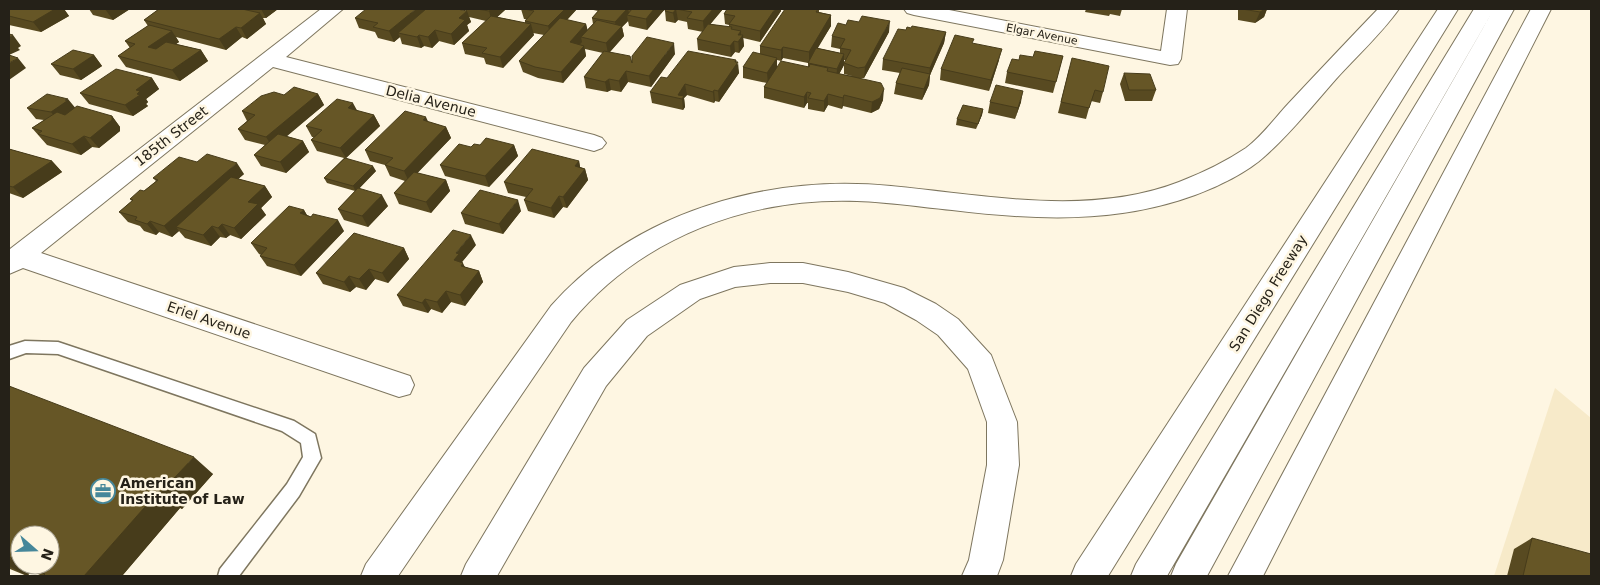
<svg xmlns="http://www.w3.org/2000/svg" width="1600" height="585" font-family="'DejaVu Sans',sans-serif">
<rect width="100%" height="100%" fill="#fef6e2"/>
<path fill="#f7eac9" d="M 1555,388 L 1591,418 L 1591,576 L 1494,576 Z"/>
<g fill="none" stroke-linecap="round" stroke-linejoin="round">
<defs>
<path id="lane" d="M 25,341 L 58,342 L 294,421 L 315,434 L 321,458 L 299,496 L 239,576 L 218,576 L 220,569 L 287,484 L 303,457 L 301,443 L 282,431 L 58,354 L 26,353 L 9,359 L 9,346 Z"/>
<path id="street" d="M 321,9 L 343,9 L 286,57 L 594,135 L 602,138 L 606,143 L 602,148 L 594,151 L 273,67 L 41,253 L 410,376 L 414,385 L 410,394 L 399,397 L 23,268 L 9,274 L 10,249 Z
M 904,9 L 944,9 L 1161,51 L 1167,9 L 1187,9 L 1181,59 L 1178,64 L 1170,65 L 914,15 L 907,13 Z"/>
<path id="highway" d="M 1378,9 L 1399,9 C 1381,34 1356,57 1336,79 C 1313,105 1291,133 1265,156 C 1248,172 1217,187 1195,195 C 1116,224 1034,220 952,210 C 920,207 889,202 857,201 C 749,197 641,237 571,322 L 398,576 L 361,576 L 366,564 L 551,306 C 635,211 768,174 891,186 C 985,195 1089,217 1179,182 C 1202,173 1225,162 1246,148 C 1261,137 1275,118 1288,104 C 1318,72 1348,40 1378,9 Z
M 1438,9 L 1458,9 L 1108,576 L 1071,576 L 1076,564 Z
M 1474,9 L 1494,9 L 1167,576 L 1131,576 L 1136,564 Z
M 1494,9 L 1514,9 L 1207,576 L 1171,576 L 1176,564 Z
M 1531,9 L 1551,9 L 1263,576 L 1228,576 Z
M 770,263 L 803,263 L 848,272 L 904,288 L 936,304 L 958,319 L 991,355 L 1017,422 L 1019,465 L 1003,560 L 997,576 L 962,576 L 969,560 L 987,465 L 987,422 L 968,369 L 938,335 L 916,320 L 885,303 L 848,292 L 803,283 L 770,283 L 735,287 L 700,299 L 647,336 L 606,386 L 497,576 L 461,576 L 466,564 L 584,368 L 627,320 L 680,285 L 734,267 Z"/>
</defs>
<use href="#lane" stroke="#7e765f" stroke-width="3"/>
<use href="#street" stroke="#7e765f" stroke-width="2"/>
<use href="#highway" stroke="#7e765f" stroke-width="2"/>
<use href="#lane" fill="#fff" fill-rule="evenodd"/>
<use href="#street" fill="#fff" fill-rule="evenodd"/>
<use href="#highway" fill="#fff" fill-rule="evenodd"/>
</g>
<path fill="#584a21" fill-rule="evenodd" d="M 9,9 L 64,9 L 69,16 L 41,32 L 9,25 Z
M 89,9 L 130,9 L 113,20 L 93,15 Z
M 159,9 L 278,9 L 266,18 L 263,18 L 266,24 L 247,39 L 242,37 L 226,50 L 176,37 L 179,42 L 176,44 L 201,50 L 208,61 L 180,81 L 126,67 L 118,56 L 130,48 L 125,41 L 148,26 L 144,20 Z
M 466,9 L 504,9 L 505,10 L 497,17 L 525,23 L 525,21 L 526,19 L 524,19 L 521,9 L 577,9 L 567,20 L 586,24 L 587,30 L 593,24 L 592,18 L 598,11 L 589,9 L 665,9 L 647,30 L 629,26 L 628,21 L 622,27 L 624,36 L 610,52 L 632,63 L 675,54 L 651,87 L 628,82 L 621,92 L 611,90 L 607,92 L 586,88 L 584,77 L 603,53 L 585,49 L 586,56 L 563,83 L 538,78 L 523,72 L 519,61 L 544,35 L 533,33 L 534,35 L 503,68 L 486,64 L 484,58 L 465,54 L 462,43 L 486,21 L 469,17 L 471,22 L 467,25 L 469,31 L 454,45 L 439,41 L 432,48 L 424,46 L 421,48 L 402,44 L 400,37 L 394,42 L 378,38 L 375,32 L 359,28 L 355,18 L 466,11 Z
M 666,9 L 723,9 L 710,24 L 729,27 L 729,25 L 725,24 L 724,14 L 781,11 L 760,42 L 743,38 L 744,46 L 739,53 L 735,52 L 731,57 L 698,50 L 697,39 L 703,32 L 688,29 L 687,22 L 678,20 L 675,23 L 666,21 L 665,11 Z
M 819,9 L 819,12 L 831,15 L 831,26 L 817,48 L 840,53 L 840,49 L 831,47 L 832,36 L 889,32 L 864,78 L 860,78 L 883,100 L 879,109 L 871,113 L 843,106 L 842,109 L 828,105 L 824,112 L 808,109 L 808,103 L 807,103 L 804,108 L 764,98 L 764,87 L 767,83 L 743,78 L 743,67 L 760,54 L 760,46 ZM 783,58 L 808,63 L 808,67 L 777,67 L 777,60 L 781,61 ZM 844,60 L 846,60 L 844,63 L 844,74 L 852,76 L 839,74 L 844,65 Z
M 1086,9 L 1122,9 L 1120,16 L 1110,14 L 1109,16 L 1085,12 Z
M 1238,9 L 1267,9 L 1264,17 L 1255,23 L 1238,20 Z
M 906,30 L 946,32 L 944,43 L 930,75 L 929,85 L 922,100 L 894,94 L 896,83 L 900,73 L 882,70 L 883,59 Z
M 94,55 L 102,66 L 81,80 L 60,75 L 51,64 Z
M 1063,56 L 1053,93 L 1005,83 L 1007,72 L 1019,60 L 1033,57 Z
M 736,60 L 739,73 L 719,102 L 715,101 L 714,103 L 687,95 L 684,98 L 685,107 L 683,110 L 652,103 L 650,92 Z
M 999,60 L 989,91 L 940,80 L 941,69 Z
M 1069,69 L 1103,92 L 1100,103 L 1091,101 L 1086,119 L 1058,113 Z
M 1124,73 L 1156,90 L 1152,101 L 1125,101 L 1120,84 Z
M 152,78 L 159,89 L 146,99 L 148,102 L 146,104 L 148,106 L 133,116 L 89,104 L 80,93 Z
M 318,94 L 324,105 L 286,136 L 303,141 L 309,152 L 286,173 L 261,166 L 254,155 L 265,145 L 245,140 L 238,129 L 247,121 L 242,111 L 284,95 Z
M 990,102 L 1021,102 L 1015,119 L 988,113 Z
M 27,108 L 75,108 L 112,116 L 120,127 L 120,131 L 99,148 L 92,147 L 81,155 L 47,145 L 32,128 L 44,120 L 36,119 Z
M 983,109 L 982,115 L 976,129 L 956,125 L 957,119 Z
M 357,111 L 374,115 L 380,126 L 346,158 L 376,171 L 359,188 L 388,206 L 368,227 L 344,220 L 338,209 L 355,191 L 327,183 L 324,178 L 344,158 L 317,151 L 311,140 L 314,137 L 312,137 L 306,126 Z
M 429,122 L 446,127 L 451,138 L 417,173 L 446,180 L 450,191 L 431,213 L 399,204 L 394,193 L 405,181 L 390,176 L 385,165 L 370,161 L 365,150 Z
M 480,145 L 514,145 L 518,156 L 489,187 L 445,176 L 440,165 L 471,147 Z
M 9,149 L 52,161 L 62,172 L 23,198 L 9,193 Z
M 579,161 L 580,167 L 585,169 L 588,180 L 567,208 L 563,207 L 554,218 L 528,211 L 524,200 L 526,197 L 508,193 L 504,182 Z
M 197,162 L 244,174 L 238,179 L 265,186 L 272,197 L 261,208 L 266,215 L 241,239 L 230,235 L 226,238 L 220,237 L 211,246 L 185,238 L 179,231 L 172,237 L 159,232 L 156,235 L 144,231 L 140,226 L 128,222 L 119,212 L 132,201 L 130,199 L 144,191 L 156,181 L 153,178 Z
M 304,210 L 307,215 L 344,231 L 301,276 L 267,266 L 260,256 L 261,255 L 259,254 L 251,243 Z
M 521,211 L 503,234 L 465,224 L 461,213 Z
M 476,245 L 462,262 L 465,267 L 479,271 L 483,282 L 465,306 L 451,302 L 442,313 L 431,309 L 428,313 L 403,306 L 397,295 Z
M 404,248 L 409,259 L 388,283 L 375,279 L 366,290 L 356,287 L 350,292 L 323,284 L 316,273 Z
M 9,386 L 213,474 L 182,509 L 180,508 L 122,576 L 42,576 L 32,571 L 27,576 L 10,569 L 9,570 ZM 20,535 L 50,565 L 20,565 Z
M 1532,538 L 1591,576 L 1507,576 L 1514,549 Z"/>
<path fill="#473c1b" d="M 55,9 L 64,9 L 69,16 L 41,32 L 33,22 Z
M 105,9 L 130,9 L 113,20 Z
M 261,9 L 278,9 L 266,18 Z
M 416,9 L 428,9 L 398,33 L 400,37 L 394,42 L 389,31 Z
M 492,9 L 504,9 L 505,10 L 492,22 L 489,11 Z
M 565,9 L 577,9 L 551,37 L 548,26 Z
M 627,9 L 628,9 L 630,16 L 627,15 L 628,21 L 622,27 L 624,36 L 608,54 L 606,43 L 617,31 L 615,22 Z
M 654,9 L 665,9 L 647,30 L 646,19 Z
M 676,9 L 678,20 L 675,23 L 673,13 Z
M 713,9 L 723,9 L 704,32 L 703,21 Z
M 775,9 L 781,9 L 781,11 L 760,42 L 760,31 Z
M 1265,9 L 1267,9 L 1264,17 L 1255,23 L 1260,12 Z
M 467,11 L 471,22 L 467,25 L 469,31 L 454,45 L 451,34 L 459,18 Z
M 260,13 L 266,24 L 247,39 L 241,28 Z
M 831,15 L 831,26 L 809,63 L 809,52 Z
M 890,21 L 889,32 L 864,78 L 865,67 Z
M 531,24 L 534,35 L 503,68 L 500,57 Z
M 586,24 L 589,35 L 581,37 L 582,42 L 572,53 L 570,42 Z
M 236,27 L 242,37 L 226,50 L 219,39 Z
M 435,30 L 439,41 L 432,48 L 428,37 Z
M 172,31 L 179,42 L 156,58 L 148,47 Z
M 741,31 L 741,38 L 743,35 L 744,46 L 739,53 L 738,35 Z
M 946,32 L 944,43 L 930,75 L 929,85 L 922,100 L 924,89 L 929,77 L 930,68 Z
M 13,35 L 21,46 L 18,48 L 20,50 L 9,55 L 9,40 L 10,37 Z
M 419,35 L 424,46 L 421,48 L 417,37 Z
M 734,41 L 735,52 L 731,57 L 730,46 Z
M 674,43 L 675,54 L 651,87 L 649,76 Z
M 584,46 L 586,56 L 563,83 L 561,72 Z
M 783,47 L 783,58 L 781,61 L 781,50 Z
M 1002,49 L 999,60 L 989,91 L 991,80 Z
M 201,50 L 208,61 L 180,81 L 172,70 Z
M 844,54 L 844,65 L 836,80 L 837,69 Z
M 94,55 L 102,66 L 81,80 L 73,69 Z
M 18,58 L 26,68 L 9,80 L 9,63 Z
M 777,58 L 777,69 L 768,84 L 767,73 Z
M 736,60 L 737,65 L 738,62 L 739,73 L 719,102 L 718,91 Z
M 626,71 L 628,82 L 621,92 L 619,81 Z
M 152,78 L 159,89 L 146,99 L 148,102 L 146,104 L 148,106 L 133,116 L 125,105 L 136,90 Z
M 609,79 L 611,90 L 607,92 L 605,82 Z
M 685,84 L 687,95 L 684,98 L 685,107 L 683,110 L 682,99 L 678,95 Z
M 884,89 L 883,100 L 879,109 L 871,113 L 872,102 Z
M 714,90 L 715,101 L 714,103 L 713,92 Z
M 1023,91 L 1021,102 L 1015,119 L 1018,108 Z
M 807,92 L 807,103 L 804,108 L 804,97 Z
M 318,94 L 324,105 L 273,148 L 266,137 Z
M 828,94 L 828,105 L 824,112 L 824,101 Z
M 844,95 L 843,106 L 842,109 L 843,98 Z
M 68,99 L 77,110 L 60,123 L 51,112 Z
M 353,103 L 359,114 L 348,108 Z
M 983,109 L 982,115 L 976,129 L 978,124 Z
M 374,115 L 380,126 L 346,158 L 340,148 Z
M 112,116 L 120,127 L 120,131 L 99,148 L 90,138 Z
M 426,117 L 431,128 L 423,120 Z
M 446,127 L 451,138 L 409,182 L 404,171 Z
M 84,136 L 92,147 L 81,155 L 72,144 Z
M 303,141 L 309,152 L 286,173 L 280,162 Z
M 514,145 L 518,156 L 489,187 L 485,176 Z
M 52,161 L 62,172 L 23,198 L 13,187 Z
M 579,161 L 581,172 L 575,166 Z
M 237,163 L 244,174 L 182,228 L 176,227 L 179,231 L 172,237 L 164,226 Z
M 373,166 L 376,171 L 356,192 L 353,186 Z
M 585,169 L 588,180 L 567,208 L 563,197 Z
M 446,180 L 450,191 L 431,213 L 426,202 Z
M 265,186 L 272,197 L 261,208 L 266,215 L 241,239 L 234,228 L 248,202 Z
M 382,195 L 388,206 L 368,227 L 362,216 Z
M 559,196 L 563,207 L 554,218 L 551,208 Z
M 518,200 L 521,211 L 503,234 L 499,224 Z
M 304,210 L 310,221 L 300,213 Z
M 338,220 L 344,231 L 301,276 L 294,265 Z
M 150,221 L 159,232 L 156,235 L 147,224 Z
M 222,224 L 230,235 L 226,238 L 218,228 Z
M 212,226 L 220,237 L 211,246 L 203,235 Z
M 471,235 L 476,245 L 462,262 L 468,273 L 454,260 L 456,253 Z
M 404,248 L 409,259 L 388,283 L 382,273 Z
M 369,269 L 375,279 L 366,290 L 359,279 Z
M 479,271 L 483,282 L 465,306 L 460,295 Z
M 349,276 L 356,287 L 350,292 L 344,282 Z
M 446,291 L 451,302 L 442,313 L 437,302 Z
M 425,299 L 431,309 L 428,313 L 422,303 Z
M 194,457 L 213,474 L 182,509 L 161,492 Z
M 159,491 L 180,508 L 122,576 L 84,576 Z
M 9,558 L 20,565 L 32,571 L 27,576 L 9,566 Z"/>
<path fill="#665626" stroke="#473c1b" d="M 9,9 L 55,9 L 33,22 L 9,16 Z
M 159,9 L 242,9 L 260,13 L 241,28 L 236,27 L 219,39 L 144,20 Z
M 366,9 L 416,9 L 389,31 L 373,27 L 378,23 L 355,18 Z
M 426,9 L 457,9 L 467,11 L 459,18 L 465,20 L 451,34 L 435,30 L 428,37 L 419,35 L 417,37 L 398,33 Z
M 477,9 L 492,9 L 489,11 Z
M 524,9 L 565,9 L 548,26 L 525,21 L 534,11 Z
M 600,9 L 627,9 L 615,22 L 592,18 Z
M 632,9 L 654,9 L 646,19 L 627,15 Z
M 666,9 L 713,9 L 703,21 L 687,18 L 692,12 L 676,9 L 673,13 L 665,11 Z
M 727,9 L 775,9 L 760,31 L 729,24 L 735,16 L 724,14 Z
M 785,9 L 818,9 L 816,12 L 831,15 L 809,52 L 783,47 L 781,50 L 760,46 Z
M 1242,9 L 1265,9 L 1260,12 Z
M 491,16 L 531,24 L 500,57 L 482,53 L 487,48 L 462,43 Z
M 862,16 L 890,21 L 865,67 L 858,68 L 844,63 L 851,50 L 840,48 L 845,39 L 832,36 L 838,23 L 846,25 L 848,20 L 859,22 Z
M 560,18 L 586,24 L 570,42 L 584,46 L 561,72 L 535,67 L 519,61 Z
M 597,20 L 622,26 L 606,43 L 581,37 Z
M 708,24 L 732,27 L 731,29 L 741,31 L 738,35 L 743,35 L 738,42 L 734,41 L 730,46 L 697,39 Z
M 149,25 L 172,31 L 148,47 L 156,49 L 166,42 L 201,50 L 172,70 L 118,56 L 135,44 L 125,41 Z
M 912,26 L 946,32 L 930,68 L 883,59 L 898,29 L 906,30 L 907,27 L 911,28 Z
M 9,34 L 13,35 L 10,37 L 11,39 L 9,40 Z
M 955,35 L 974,39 L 972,43 L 1002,49 L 991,80 L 941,69 Z
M 647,37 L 674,43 L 649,76 L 626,71 L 619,81 L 609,79 L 605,82 L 584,77 L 604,51 L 630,56 L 632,63 L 632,56 Z
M 816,48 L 844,54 L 837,69 L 808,63 Z
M 73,50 L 94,55 L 73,69 L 51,64 Z
M 688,51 L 736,60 L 735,62 L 738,62 L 718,91 L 714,90 L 713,92 L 685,84 L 678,95 L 684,96 L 682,99 L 650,92 L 661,77 L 667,78 Z
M 1035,51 L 1063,56 L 1056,82 L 1007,72 L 1012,59 L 1019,60 L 1020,55 L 1033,57 Z
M 753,52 L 777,58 L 767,73 L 743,67 Z
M 9,55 L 18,58 L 9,63 Z
M 1072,58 L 1109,66 L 1103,92 L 1095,90 L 1089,108 L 1061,102 Z
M 781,61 L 809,67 L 810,64 L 828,68 L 827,71 L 881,83 L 884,89 L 880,98 L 872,102 L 844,95 L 843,98 L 828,94 L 824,101 L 808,98 L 811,93 L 807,92 L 804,97 L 764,87 Z
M 902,68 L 930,74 L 924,89 L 896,83 Z
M 116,69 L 152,78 L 136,90 L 140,91 L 137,94 L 140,95 L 125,105 L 80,93 Z
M 1124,73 L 1150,74 L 1156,90 L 1129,90 Z
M 996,85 L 1023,91 L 1018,108 L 990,102 Z
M 294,87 L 318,94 L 266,137 L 238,129 L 255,115 L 242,111 L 261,96 L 274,92 L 284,95 Z
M 47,94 L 68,99 L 65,100 L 67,101 L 51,112 L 27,108 Z
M 337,99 L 353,103 L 348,108 L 374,115 L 340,148 L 311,140 L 322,130 L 306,126 Z
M 963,105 L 983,109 L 978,124 L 957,119 Z
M 77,106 L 112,116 L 112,120 L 90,138 L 84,136 L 72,144 L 38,134 L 42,131 L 32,128 L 57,112 L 65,115 Z
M 405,111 L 426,117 L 423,120 L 446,127 L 404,171 L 385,165 L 393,158 L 365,150 Z
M 278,134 L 303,141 L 280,162 L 254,155 Z
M 486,138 L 514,145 L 485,176 L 440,165 L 459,144 L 471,147 L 474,144 L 480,145 Z
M 9,149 L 52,161 L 13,187 L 9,186 Z
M 532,149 L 579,161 L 575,166 L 585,169 L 563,197 L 559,196 L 551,208 L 524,200 L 533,189 L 504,182 Z
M 207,154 L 237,163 L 164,226 L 150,221 L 147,224 L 135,220 L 137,217 L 119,212 L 133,200 L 130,199 L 140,190 L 144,191 L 158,180 L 153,178 L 179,157 L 197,162 Z
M 345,158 L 373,166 L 353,186 L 324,178 Z
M 414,172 L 446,180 L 426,202 L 394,193 Z
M 231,177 L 265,186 L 248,202 L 258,204 L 234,228 L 222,224 L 218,228 L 212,226 L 203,235 L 176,227 Z
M 358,188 L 382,195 L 362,216 L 338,209 Z
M 480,190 L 518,200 L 499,224 L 461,213 Z
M 289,206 L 304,210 L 300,213 L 311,217 L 313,214 L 338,220 L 294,265 L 260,256 L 267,248 L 251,243 Z
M 453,230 L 471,235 L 456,253 L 459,254 L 454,260 L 463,263 L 461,266 L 479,271 L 460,295 L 446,291 L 437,302 L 425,299 L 422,303 L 397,295 Z
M 354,233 L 404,248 L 382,273 L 369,269 L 359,279 L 349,276 L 344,282 L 316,273 Z
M 9,386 L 194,457 L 161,492 L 159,491 L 84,576 L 43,576 L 45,574 L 26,565 L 50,565 L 50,535 L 20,535 L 20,562 L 9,557 Z
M 1532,538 L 1591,554 L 1591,576 L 1523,576 Z"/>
<defs>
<symbol id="office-ring" viewBox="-11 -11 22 22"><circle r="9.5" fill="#fef6e2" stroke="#46879a" stroke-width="1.5"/><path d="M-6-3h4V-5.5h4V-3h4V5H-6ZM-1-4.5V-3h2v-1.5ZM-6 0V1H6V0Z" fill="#46879a"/></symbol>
</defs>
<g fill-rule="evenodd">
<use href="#office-ring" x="89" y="477" width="28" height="28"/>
</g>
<g text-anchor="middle" stroke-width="5" stroke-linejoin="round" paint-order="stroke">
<g font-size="11" fill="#252118" stroke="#fef6e2">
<text transform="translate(1042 34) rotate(11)" y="4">Elgar Avenue</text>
</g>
<g font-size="14" fill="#252118" stroke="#fef6e2">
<text transform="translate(431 101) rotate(14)" y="5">Delia Avenue</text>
<text transform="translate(171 136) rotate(-38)" y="5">185th Street</text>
<text transform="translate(1268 293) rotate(-58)" y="5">San Diego Freeway</text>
<text transform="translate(209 320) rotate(19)" y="5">Eriel Avenue</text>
</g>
<g font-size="14" font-weight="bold" fill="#252118" stroke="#fef6e2" text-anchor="start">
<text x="120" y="488">American<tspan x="120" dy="16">Institute of Law</tspan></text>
</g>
</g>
<rect width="1600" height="585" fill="none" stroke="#252118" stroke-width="20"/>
<g transform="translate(35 550) rotate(110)"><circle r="24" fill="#fef6e2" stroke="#a7a191"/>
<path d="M0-4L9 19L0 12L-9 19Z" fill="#46879a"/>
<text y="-8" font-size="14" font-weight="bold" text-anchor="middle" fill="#252118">N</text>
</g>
</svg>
